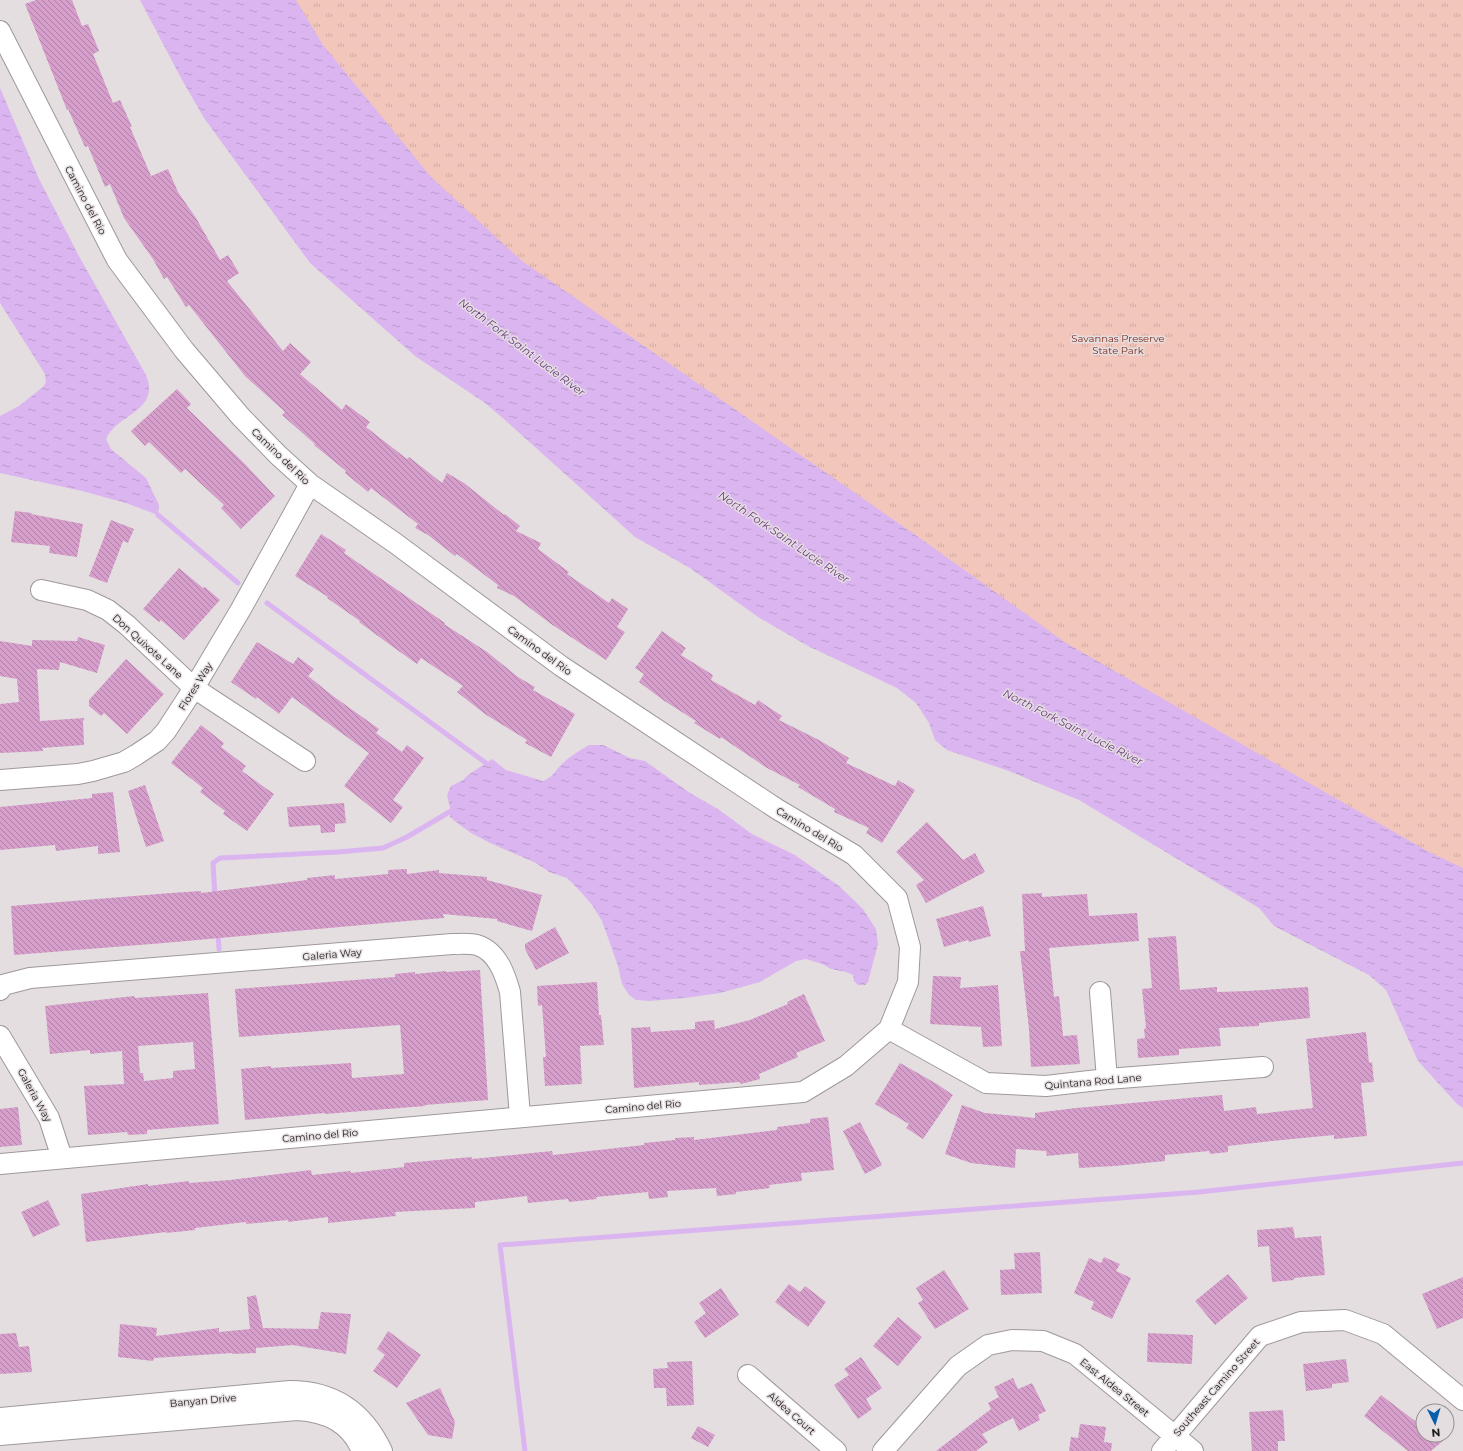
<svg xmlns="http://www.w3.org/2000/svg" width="1463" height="1451" font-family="Montserrat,sans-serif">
<defs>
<pattern id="park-tufts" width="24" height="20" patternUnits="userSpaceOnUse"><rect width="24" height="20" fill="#f3c6bb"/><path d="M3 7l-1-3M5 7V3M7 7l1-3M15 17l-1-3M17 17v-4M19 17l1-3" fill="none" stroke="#d0aaa0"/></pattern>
<pattern id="water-ripples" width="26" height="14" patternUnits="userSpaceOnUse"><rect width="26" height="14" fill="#dab5ef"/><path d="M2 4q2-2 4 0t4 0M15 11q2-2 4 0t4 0" fill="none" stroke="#ba9bcc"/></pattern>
<pattern id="building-back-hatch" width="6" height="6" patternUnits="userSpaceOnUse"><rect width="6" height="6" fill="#d69ecb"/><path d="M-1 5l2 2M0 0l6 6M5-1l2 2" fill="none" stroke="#ad80a4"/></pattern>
</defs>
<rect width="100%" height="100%" fill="#e5dee1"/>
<path fill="url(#park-tufts)" d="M 224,0 L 1463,0 L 1463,936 L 627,409 Z"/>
<path fill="url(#water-ripples)" d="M 140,0 L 296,0 L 323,45 L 431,177 L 522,261 L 924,541 L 1066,643 L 1429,852 L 1463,868 L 1463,1108 L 1457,1104 L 1418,1061 L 1386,990 L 1369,975 L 1274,926 L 1259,908 L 1079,800 L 1009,771 L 947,750 L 935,740 L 929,723 L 916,703 L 897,688 L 808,646 L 758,617 L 690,568 L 635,537 L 505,420 L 485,403 L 415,356 L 310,263 L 204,118 L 182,80 Z
M 0,88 L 39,179 L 80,258 L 146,375 C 161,411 117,414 106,439 L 111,449 L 146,478 L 159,505 L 158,515 L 126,503 L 82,491 L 0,473 L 0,416 L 19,406 L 43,387 L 46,382 L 45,374 L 0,303 Z
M 589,745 L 603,745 L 630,758 L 645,761 L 690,793 L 718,809 L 752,834 L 795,855 L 839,886 L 863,909 L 876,929 L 878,944 L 868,982 L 865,985 L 858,985 L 854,981 L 853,975 L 846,972 L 831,969 L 822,964 L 806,959 L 796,961 L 760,982 L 720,993 L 685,998 L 650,1001 L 636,1000 L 629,995 L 622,984 L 618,966 L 602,921 L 592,905 L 580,891 L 567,878 L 549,872 L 536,863 L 490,843 L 471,833 L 456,822 L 450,817 L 450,807 L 447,795 L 451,786 L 463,780 L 468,775 L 492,759 L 506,770 L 543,781 C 554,776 554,772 562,764 C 570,756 580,750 589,745 Z"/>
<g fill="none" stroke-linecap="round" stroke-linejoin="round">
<path stroke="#dab5ef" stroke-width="5" d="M 158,515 L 238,583
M 267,603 L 486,763
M 215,898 L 213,863 L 220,858 L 338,852 L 383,848 L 407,837 L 451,811
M 218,932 L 219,949
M 525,1451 L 500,1245 L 1199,1192 L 1463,1163"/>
</g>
<path fill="url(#building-back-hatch)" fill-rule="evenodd" d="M 36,0 L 72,0 L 82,26 L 88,24 L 99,51 L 93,54 L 113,103 L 120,100 L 132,127 L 130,127 L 151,176 L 168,169 L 178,192 L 196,218 L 220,260 L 228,255 L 239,273 L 227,281 L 283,351 L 290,343 L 311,362 L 300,374 L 342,410 L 346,404 L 370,422 L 366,427 L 407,459 L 409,457 L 442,483 L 447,473 L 464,483 L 504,515 L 505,514 L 520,526 L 516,531 L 541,543 L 538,549 L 569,572 L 567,574 L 609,603 L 612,598 L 628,609 L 617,627 L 625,632 L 606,660 L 551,624 L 514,596 L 497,588 L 498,585 L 457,554 L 455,556 L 428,535 L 415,528 L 418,524 L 371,488 L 368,492 L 345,473 L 346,471 L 314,445 L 315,444 L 282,415 L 285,412 L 245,376 L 189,305 L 186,307 L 167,277 L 164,279 L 153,259 L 124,218 L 110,184 L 105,187 L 88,146 L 85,147 L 68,109 L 67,110 L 25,4 Z
M 177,389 L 191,404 L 187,408 L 245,464 L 275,496 L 241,529 L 221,508 L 224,505 L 185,469 L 181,473 L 149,442 L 145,446 L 131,431 Z
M 15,511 L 32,513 L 31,514 L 83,524 L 77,557 L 49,553 L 50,546 L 11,542 Z
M 111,520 L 134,529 L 128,543 L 123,541 L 107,583 L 89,576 Z
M 321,534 L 346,550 L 344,553 L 445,623 L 444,624 L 487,652 L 518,677 L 535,687 L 533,690 L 575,714 L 551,757 L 525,743 L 527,740 L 485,714 L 457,692 L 463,686 L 421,658 L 417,664 L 393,647 L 359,622 L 360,621 L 327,598 L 328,597 L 295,576 Z
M 179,568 L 203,588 L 205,587 L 220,600 L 184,640 L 161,620 L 159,622 L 143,609 Z
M 662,631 L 686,648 L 681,655 L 713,675 L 711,680 L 755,705 L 758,700 L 782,716 L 779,720 L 819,740 L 849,758 L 846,763 L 895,786 L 898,780 L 915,790 L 882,843 L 866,833 L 869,828 L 834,812 L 835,809 L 798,787 L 800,785 L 767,768 L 721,737 L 720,739 L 694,723 L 696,721 L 663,700 L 639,682 L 644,674 L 635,668 Z
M 78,637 L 105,645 L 97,673 L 60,662 L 59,670 L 37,669 L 40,721 L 84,718 L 83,722 L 84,745 L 42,748 L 43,751 L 0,753 L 0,704 L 19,702 L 17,679 L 0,676 L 0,641 L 32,646 L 32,640 L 77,641 Z
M 257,642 L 293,664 L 298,657 L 314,669 L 308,676 L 333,696 L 379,729 L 376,733 L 402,752 L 407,745 L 424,758 L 393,800 L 403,807 L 391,823 L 344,786 L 369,753 L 292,697 L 279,714 L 257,697 L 256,699 L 231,682 Z
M 126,659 L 164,694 L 127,734 L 104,713 L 101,716 L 89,706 L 89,700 Z
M 201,725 L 224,743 L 221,747 L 246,766 L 242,771 L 274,794 L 247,831 L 223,814 L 225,811 L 200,792 L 203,788 L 171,763 Z
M 145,785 L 164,841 L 146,847 L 128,791 Z
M 113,792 L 120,852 L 98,854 L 98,846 L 56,851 L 55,845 L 0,850 L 0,807 L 92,798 L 92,794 Z
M 344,803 L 346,823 L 335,824 L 335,832 L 321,833 L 320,825 L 289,827 L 287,807 Z
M 927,822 L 963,860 L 975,853 L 985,872 L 926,903 L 916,885 L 924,880 L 896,852 Z
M 407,869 L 407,874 L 439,870 L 439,873 L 487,877 L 487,880 L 542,895 L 532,931 L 497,921 L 497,919 L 443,914 L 444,918 L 407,921 L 164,943 L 14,955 L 11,906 L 171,893 L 201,891 L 201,893 L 307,880 L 307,878 L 335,875 L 335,879 L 388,874 L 388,870 Z
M 1042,893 L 1042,897 L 1087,894 L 1089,916 L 1137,913 L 1139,941 L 1049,948 L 1054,997 L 1059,996 L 1063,1036 L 1077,1035 L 1080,1064 L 1031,1067 L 1029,1029 L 1020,951 L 1025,951 L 1022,894 Z
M 983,906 L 991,936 L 969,942 L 968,940 L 944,947 L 936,919 Z
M 555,927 L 569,953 L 536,970 L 525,949 L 525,944 Z
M 1176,936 L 1180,990 L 1217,987 L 1217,992 L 1248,991 L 1308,987 L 1310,1018 L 1259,1023 L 1259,1026 L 1219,1028 L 1221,1046 L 1179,1049 L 1179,1055 L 1138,1058 L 1137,1039 L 1145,1038 L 1144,1029 L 1146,1028 L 1142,989 L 1152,988 L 1148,938 Z
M 480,970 L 488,1100 L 425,1105 L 425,1106 L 325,1114 L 325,1113 L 245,1120 L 241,1069 L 271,1066 L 271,1068 L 351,1063 L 352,1078 L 404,1074 L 400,1025 L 239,1037 L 235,989 L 395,977 L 395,974 L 415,972 L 415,974 L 446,971 L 446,972 Z
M 933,976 L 961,977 L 960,988 L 998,985 L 1002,1046 L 983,1047 L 981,1027 L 930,1024 Z
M 597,982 L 599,1015 L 601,1015 L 604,1045 L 580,1046 L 582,1084 L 545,1086 L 543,1057 L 546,1057 L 542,1005 L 538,1006 L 537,986 Z
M 208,993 L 219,1124 L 147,1130 L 147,1134 L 128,1135 L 127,1132 L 88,1135 L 84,1086 L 124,1084 L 122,1051 L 90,1054 L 90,1050 L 50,1054 L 45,1006 L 116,998 L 134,996 L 135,998 ZM 193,1042 L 195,1069 L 173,1071 L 173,1078 L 144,1081 L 143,1073 L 140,1073 L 138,1046 Z
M 804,994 L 825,1041 L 796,1053 L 798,1057 L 759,1074 L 760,1079 L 741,1084 L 740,1082 L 699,1085 L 699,1082 L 634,1088 L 631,1028 L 650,1027 L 651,1032 L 695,1029 L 695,1022 L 714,1020 L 715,1029 L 750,1020 L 788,1004 L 787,1002 Z
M 1366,1032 L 1369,1063 L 1372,1062 L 1374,1082 L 1361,1083 L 1367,1136 L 1334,1139 L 1334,1135 L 1282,1140 L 1228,1146 L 1228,1152 L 1210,1154 L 1209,1151 L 1165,1155 L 1165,1161 L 1115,1166 L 1079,1168 L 1078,1153 L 1047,1156 L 1046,1151 L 1016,1149 L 1015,1168 L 971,1163 L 945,1154 L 962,1105 L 985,1113 L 1035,1118 L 1035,1113 L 1076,1108 L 1222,1095 L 1224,1111 L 1256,1107 L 1257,1114 L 1313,1108 L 1306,1039 Z
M 900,1063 L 937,1084 L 953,1095 L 923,1139 L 906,1128 L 909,1124 L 875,1104 Z
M 18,1107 L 22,1145 L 0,1147 L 0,1109 Z
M 828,1117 L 834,1170 L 801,1173 L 802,1181 L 769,1185 L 770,1188 L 736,1192 L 736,1194 L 717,1196 L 716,1188 L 667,1191 L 668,1197 L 649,1199 L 648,1192 L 596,1197 L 597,1199 L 569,1202 L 568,1199 L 528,1203 L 527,1196 L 475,1202 L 475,1208 L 395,1212 L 396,1216 L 328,1223 L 328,1217 L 288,1222 L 288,1220 L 246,1224 L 246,1222 L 195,1228 L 195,1230 L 166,1233 L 166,1232 L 86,1242 L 81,1194 L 148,1184 L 148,1186 L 189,1181 L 189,1183 L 230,1180 L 311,1170 L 312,1175 L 350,1171 L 351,1173 L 404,1167 L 404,1163 L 472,1157 L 472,1159 L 552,1151 L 553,1155 L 644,1145 L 644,1143 L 675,1140 L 675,1138 L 694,1137 L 694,1140 L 777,1130 L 777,1127 L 810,1123 L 810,1119 Z
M 860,1122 L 882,1165 L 865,1174 L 843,1131 Z
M 48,1200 L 60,1225 L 33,1237 L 21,1212 Z
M 1293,1227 L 1295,1238 L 1321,1236 L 1325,1275 L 1294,1278 L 1294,1280 L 1272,1282 L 1269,1246 L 1258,1247 L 1257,1230 Z
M 1040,1252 L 1042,1293 L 1001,1295 L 1000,1270 L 1015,1269 L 1014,1253 Z
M 1104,1257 L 1120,1264 L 1116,1271 L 1131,1278 L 1112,1319 L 1091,1309 L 1094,1302 L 1074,1293 L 1089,1258 L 1101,1263 Z
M 944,1270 L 969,1309 L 935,1329 L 918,1303 L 923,1300 L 916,1288 Z
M 1228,1274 L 1248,1298 L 1215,1325 L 1195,1301 Z
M 1463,1277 L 1463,1318 L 1437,1329 L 1422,1294 Z
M 789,1284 L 800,1292 L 805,1286 L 826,1302 L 808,1327 L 775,1302 Z
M 721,1288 L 739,1315 L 705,1338 L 694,1322 L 706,1313 L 699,1303 Z
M 256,1295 L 263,1328 L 318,1329 L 321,1312 L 351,1314 L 346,1354 L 293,1345 L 256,1348 L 256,1353 L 232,1354 L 232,1353 L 154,1358 L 153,1361 L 118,1357 L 120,1324 L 157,1328 L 156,1336 L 219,1328 L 219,1332 L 250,1329 L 247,1297 Z
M 898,1317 L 922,1337 L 898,1366 L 873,1346 Z
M 388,1331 L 421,1355 L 397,1388 L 373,1371 L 385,1355 L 377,1349 Z
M 16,1333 L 19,1347 L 29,1346 L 32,1372 L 0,1374 L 0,1334 Z
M 1148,1333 L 1193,1335 L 1192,1364 L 1147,1362 Z
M 861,1357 L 882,1388 L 866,1399 L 872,1409 L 858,1419 L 834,1385 L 849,1375 L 844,1369 Z
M 1346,1359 L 1349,1382 L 1332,1384 L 1332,1388 L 1306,1391 L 1303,1364 Z
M 692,1361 L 694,1405 L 667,1406 L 666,1388 L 654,1388 L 653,1369 L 668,1368 L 667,1362 Z
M 1013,1378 L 1018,1389 L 1032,1383 L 1046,1411 L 1038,1415 L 1040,1420 L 1019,1431 L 1013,1418 L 982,1434 L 988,1442 L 976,1451 L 936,1451 L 991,1409 L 988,1403 L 999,1397 L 994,1387 Z
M 440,1388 L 455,1422 L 452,1439 L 428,1435 L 406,1403 Z
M 1381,1395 L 1423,1427 L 1423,1435 L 1450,1435 L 1431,1451 L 1408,1451 L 1364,1416 Z
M 1283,1410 L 1285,1441 L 1278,1441 L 1278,1451 L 1252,1451 L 1249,1412 Z
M 1080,1424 L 1106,1427 L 1104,1442 L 1112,1443 L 1111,1451 L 1069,1451 L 1071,1437 L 1078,1438 Z
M 698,1426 L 715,1435 L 708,1447 L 691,1438 Z"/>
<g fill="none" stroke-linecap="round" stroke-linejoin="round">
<defs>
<path id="street" d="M 0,31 L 117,260 L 184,350 L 241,417 L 278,455 L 310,484 L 395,543 L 561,666 L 777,809 L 854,855 L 897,898 L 910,947 L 908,982 L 889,1029 L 846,1066 L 803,1092 L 0,1164
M 41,590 L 87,600 L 108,610 L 127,625 L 194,688 L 305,761
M 0,780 L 78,774 L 93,771 L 124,762 L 136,755 L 157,741 L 166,731 L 194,688 L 241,609 L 310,484
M 0,990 L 3,985 L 30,978 L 452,944 C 460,944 470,943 477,945 C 497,951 505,974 510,992 L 520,1116
M 1100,992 L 1107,1079
M 889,1029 L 986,1083 L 1046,1086 L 1107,1079 L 1263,1067
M 0,1036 L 49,1118 L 62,1158
M 748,1375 L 836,1451
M 0,1418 L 290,1391 C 334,1391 363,1411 382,1451
M 0,1435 L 297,1410 C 327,1412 350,1422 362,1451
M 883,1451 L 958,1366 L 988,1345 L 1012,1340 L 1043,1341 L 1075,1354 L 1193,1451
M 1162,1451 L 1260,1336 L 1301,1322 L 1345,1320 L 1383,1334 L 1463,1400"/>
</defs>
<use href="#street" stroke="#9f989b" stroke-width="22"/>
<use href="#street" stroke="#fff" stroke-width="20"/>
</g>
<g text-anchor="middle" stroke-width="3" stroke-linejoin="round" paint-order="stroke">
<g font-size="10" fill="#1b191a" stroke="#e5dee1">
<text transform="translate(86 200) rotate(62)" y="4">Camino del Rio</text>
<text transform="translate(281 456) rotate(44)" y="4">Camino del Rio</text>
<text transform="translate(148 646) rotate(42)" y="4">Don Quixote Lane</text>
<text transform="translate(540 650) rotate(36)" y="4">Camino del Rio</text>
<text transform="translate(195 686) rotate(-58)" y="4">Flores Way</text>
<text transform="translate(810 829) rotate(31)" y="4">Camino del Rio</text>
<text transform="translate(332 954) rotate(-5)" y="4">Galeria Way</text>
<text transform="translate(1093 1081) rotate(-5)" y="4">Quintana Rod Lane</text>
<text transform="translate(35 1095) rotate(61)" y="4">Galeria Way</text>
<text transform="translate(643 1106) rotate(-5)" y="4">Camino del Rio</text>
<text transform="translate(320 1135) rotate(-5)" y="4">Camino del Rio</text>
<text transform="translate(1115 1387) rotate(39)" y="4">East Aldea Street</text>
<text transform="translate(1216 1387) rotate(-49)" y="4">Southeast Camino Street</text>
<text transform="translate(203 1400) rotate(-5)" y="4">Banyan Drive</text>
<text transform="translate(792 1413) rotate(41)" y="4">Aldea Court</text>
</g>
<g font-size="10" fill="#7c2a17" stroke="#e5dee1">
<text x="1118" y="342">Savannas Preserve<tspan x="1118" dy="12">State Park</tspan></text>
</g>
<g font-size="11" font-style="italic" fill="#66387d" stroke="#e5dee1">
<text transform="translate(522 347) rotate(37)" y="4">North Fork Saint Lucie River</text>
<text transform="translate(784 537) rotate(34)" y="4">North Fork Saint Lucie River</text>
<text transform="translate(1073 727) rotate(27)" y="4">North Fork Saint Lucie River</text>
</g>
</g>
<g transform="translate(1435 1423) rotate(175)"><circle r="19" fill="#e5dee1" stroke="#948f91"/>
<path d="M0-3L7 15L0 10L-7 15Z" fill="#065fad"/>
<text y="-6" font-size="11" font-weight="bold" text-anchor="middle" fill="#1b191a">N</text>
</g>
</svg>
